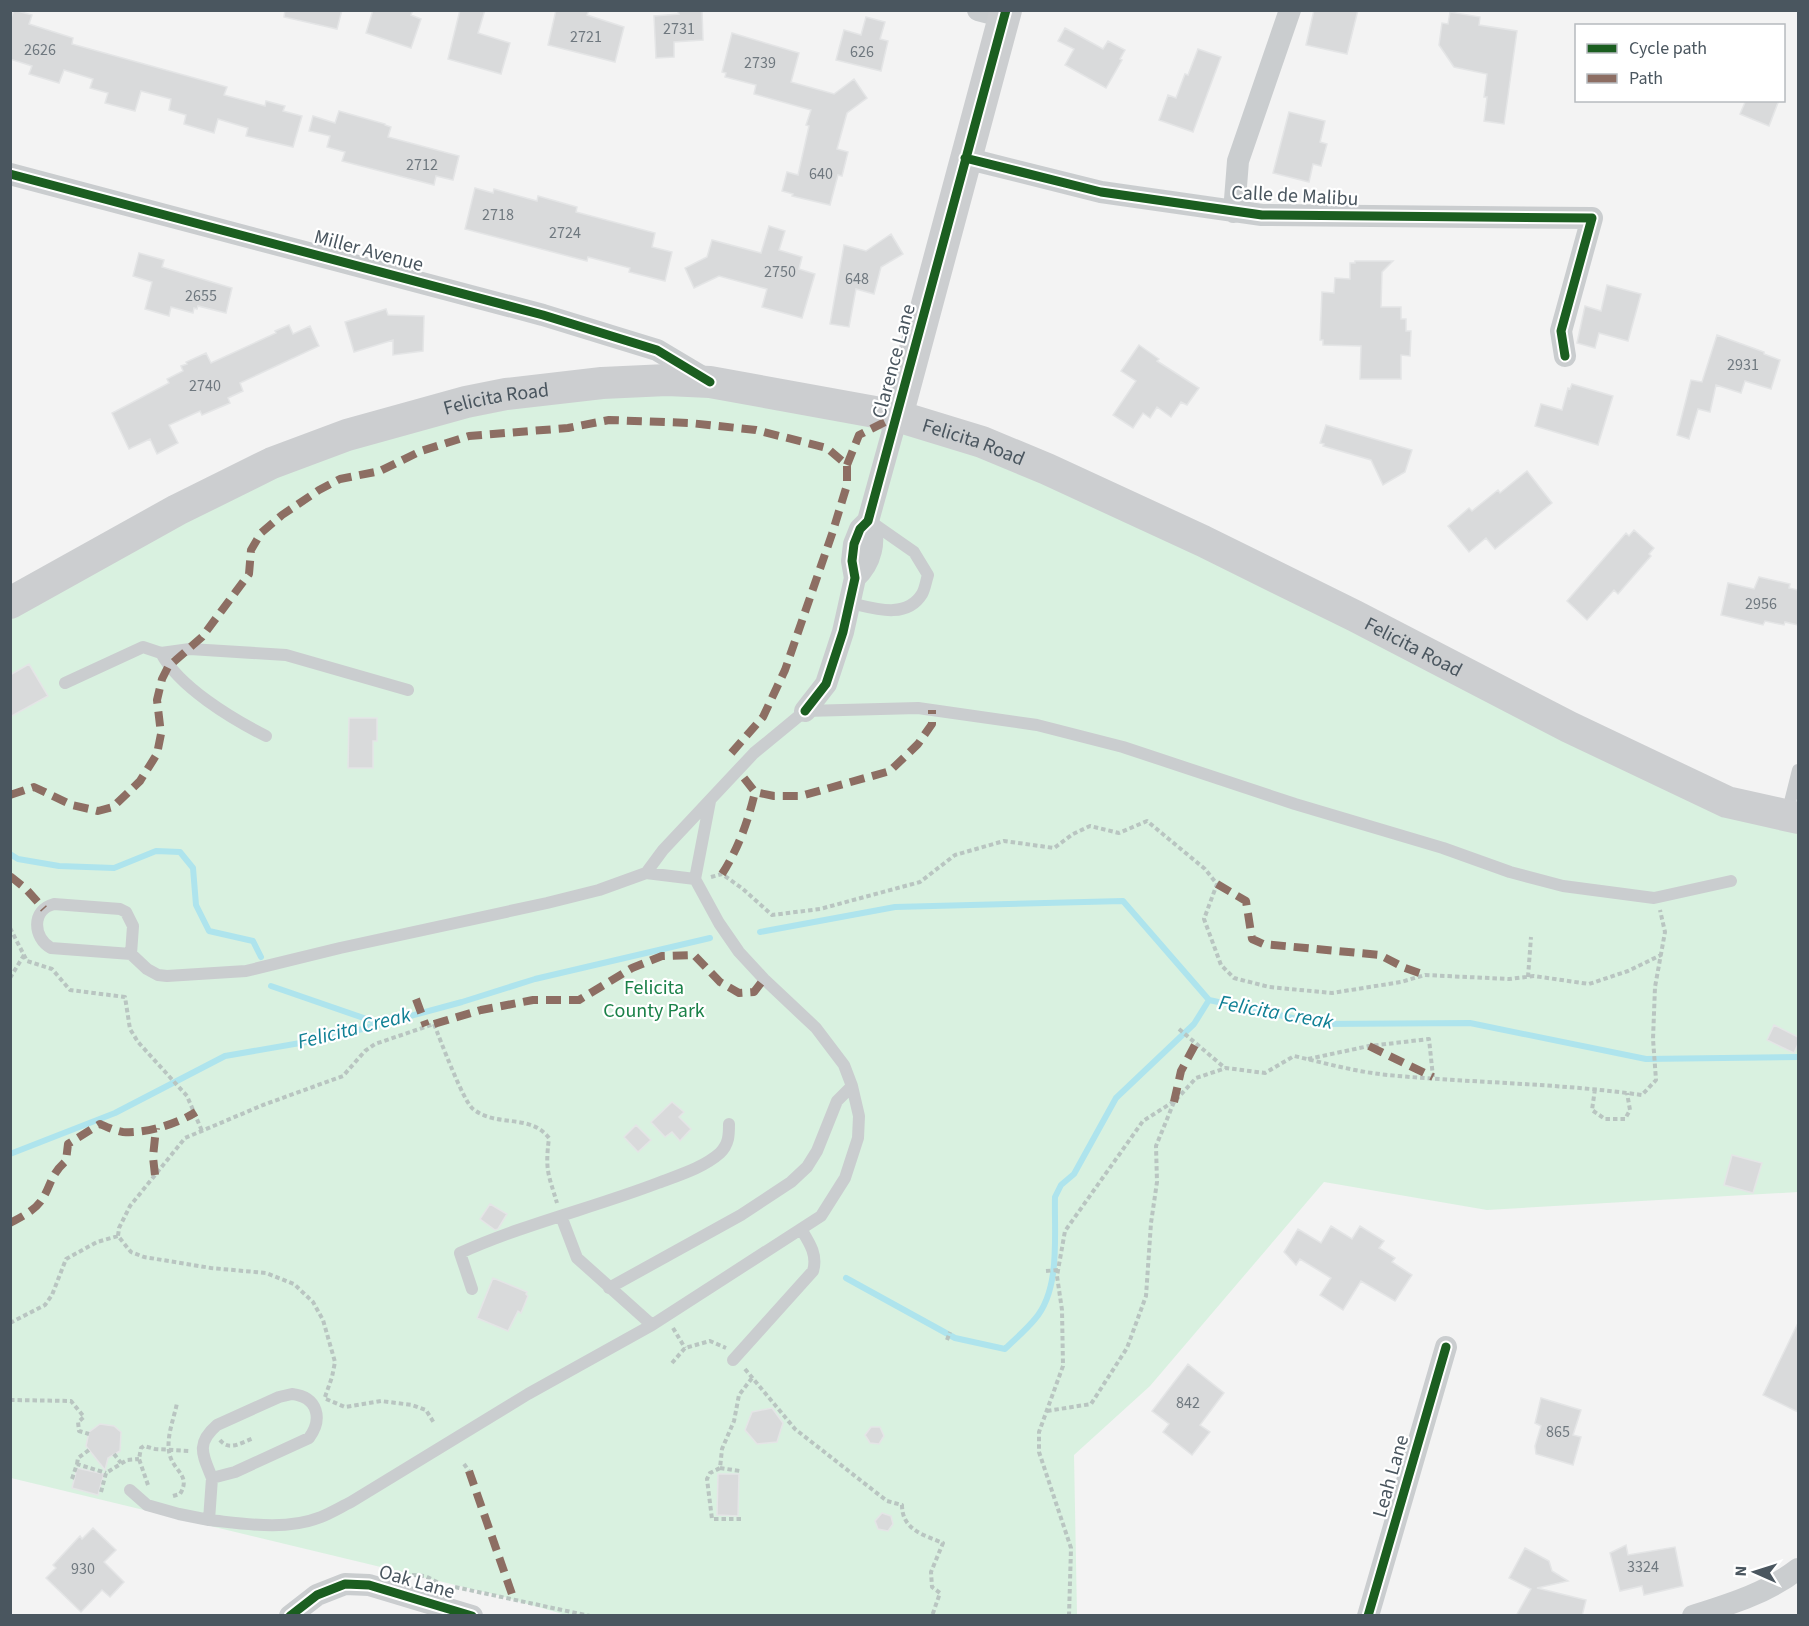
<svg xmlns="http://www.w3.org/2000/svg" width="1809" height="1626" font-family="'Source Sans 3',sans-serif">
<rect width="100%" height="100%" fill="#f3f3f3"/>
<path fill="#d9f1e0" d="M 602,383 L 898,416 L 1355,616 L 1798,818 L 1798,1192 L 1487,1210 L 1324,1182 L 1150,1386 L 1074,1455 L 1077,1615 L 566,1615 L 497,1595 L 11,1478 L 11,603 L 272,463 Z"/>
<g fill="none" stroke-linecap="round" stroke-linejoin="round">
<path stroke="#aee4ed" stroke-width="6" d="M 10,854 L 18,859 L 59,866 L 114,868 L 156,851 L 180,852 L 193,868 L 196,905 L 209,931 L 253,941 L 261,957
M 760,932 L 895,907 L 1123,901 L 1209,1000 L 1321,1024 L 1470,1023 L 1646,1059 L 1798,1057
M 271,986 L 381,1024
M 10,1154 L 115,1113 L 225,1056 L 329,1038 L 462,1002 L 535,979 L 710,938
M 846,1278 L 955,1338 L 1005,1349 C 1015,1339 1026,1330 1035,1319 C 1061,1289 1054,1234 1055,1197 L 1061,1185 L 1074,1174 L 1116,1098 L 1194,1024 L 1209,1000"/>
</g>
<path fill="#d9dadb" stroke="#e4e5e6" stroke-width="1.5" d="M 14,10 L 32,15 L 29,24 L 73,38 L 72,44 L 227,87 L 224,95 L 265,106 L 266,101 L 285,106 L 283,111 L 302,116 L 293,147 L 246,136 L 248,128 L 218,119 L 214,133 L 184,124 L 186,115 L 169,110 L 171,99 L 141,91 L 135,111 L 105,103 L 108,93 L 90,88 L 93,79 L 64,70 L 59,83 L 29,74 L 32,66 L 10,59 L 10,21 Z
M 285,10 L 342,10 L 337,29 L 284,17 Z
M 373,10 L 413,10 L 411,15 L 421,19 L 411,48 L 366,33 Z
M 460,10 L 485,10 L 478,33 L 510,43 L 501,74 L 448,59 Z
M 556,10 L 589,10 L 587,15 L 624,27 L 615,62 L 548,45 Z
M 682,10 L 702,10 L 703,40 L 674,42 L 674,57 L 656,58 L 654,16 L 679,14 L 678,12 Z
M 1314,10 L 1358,10 L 1347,54 L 1306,45 Z
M 1450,12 L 1480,17 L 1479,25 L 1517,31 L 1504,124 L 1484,121 L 1487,97 L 1484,97 L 1487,74 L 1454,67 L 1439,45 L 1442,23 L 1448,24 Z
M 866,17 L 885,22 L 880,39 L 888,41 L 881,71 L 836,60 L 844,30 L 861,35 Z
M 1065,28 L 1103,49 L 1108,41 L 1125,50 L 1120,59 L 1122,60 L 1106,88 L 1065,65 L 1074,49 L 1058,41 Z
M 732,33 L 799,53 L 791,82 L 834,94 L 854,79 L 867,98 L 847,113 L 837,149 L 848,152 L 842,176 L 838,175 L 830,205 L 792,196 L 793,194 L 782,191 L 787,172 L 798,175 L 809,126 L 806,125 L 811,110 L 754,94 L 756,85 L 725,77 L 726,73 L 722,72 Z
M 1198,49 L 1221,57 L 1193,132 L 1159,120 L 1168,95 L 1176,98 L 1185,74 L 1188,75 Z
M 1746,100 L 1779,100 L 1769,126 L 1740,114 Z
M 339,111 L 385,124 L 385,125 L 391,127 L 388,137 L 459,156 L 453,180 L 436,176 L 434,185 L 342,161 L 345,152 L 327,147 L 330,136 L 309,131 L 313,116 L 335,123 Z
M 1289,112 L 1325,121 L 1320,142 L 1327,144 L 1321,166 L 1313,164 L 1309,182 L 1273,173 Z
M 475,188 L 493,193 L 494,189 L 537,201 L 538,196 L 577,207 L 576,212 L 655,233 L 652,247 L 672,252 L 665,281 L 629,272 L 630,268 L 588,257 L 587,261 L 465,229 Z
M 769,226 L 785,231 L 779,250 L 802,257 L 799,269 L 815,274 L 802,318 L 762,307 L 767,289 L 719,276 L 694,288 L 685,268 L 707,257 L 712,240 L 761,253 Z
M 891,234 L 903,254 L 881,267 L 874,294 L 856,289 L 849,327 L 830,324 L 844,245 L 866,251 Z
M 139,253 L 164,260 L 162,267 L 232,288 L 226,313 L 198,306 L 197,309 L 194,308 L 193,313 L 171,307 L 169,316 L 145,309 L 152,282 L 133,276 Z
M 1355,261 L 1393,261 L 1382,272 L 1381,307 L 1401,307 L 1401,319 L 1406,319 L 1406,331 L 1411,331 L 1410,356 L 1401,355 L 1401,379 L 1360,379 L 1361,346 L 1323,345 L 1323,340 L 1320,340 L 1322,292 L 1334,293 L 1335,278 L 1350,279 L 1350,263 L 1355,263 Z
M 1607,285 L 1641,294 L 1628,341 L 1599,333 L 1595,348 L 1577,343 L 1585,306 L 1601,311 Z
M 386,309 L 388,315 L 424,316 L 423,351 L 393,355 L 393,340 L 354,352 L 345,322 Z
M 289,325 L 293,334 L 310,326 L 319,346 L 240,383 L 243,391 L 228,398 L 230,403 L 202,415 L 200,411 L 169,425 L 178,443 L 157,454 L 150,439 L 129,449 L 112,413 L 169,383 L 167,379 L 183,371 L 181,366 L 187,364 L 186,362 L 206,353 L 211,363 L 276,333 L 275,331 Z
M 1717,335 L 1764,352 L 1764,354 L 1780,360 L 1771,389 L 1745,381 L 1741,393 L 1716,385 L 1710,412 L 1698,409 L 1689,439 L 1677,435 L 1691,380 L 1702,382 Z
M 1139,345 L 1159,359 L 1157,361 L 1199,388 L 1187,405 L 1181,402 L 1171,417 L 1157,407 L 1150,418 L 1143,413 L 1133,428 L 1113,415 L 1136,381 L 1121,371 Z
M 1572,384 L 1613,396 L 1598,445 L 1535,426 L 1541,404 L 1562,410 L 1568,388 L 1570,389 Z
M 1326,425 L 1412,450 L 1405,472 L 1383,485 L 1371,460 L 1323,446 L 1324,444 L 1320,443 Z
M 1527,471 L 1552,503 L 1495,549 L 1486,538 L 1469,552 L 1448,526 L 1469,508 L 1472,511 L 1498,490 L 1500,493 Z
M 1634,530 L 1654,548 L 1649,554 L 1651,556 L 1618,594 L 1614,590 L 1587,620 L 1567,601 L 1626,533 L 1629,536 Z
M 1759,577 L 1790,584 L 1789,588 L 1798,590 L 1798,625 L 1785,622 L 1784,625 L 1765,621 L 1763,625 L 1721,615 L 1728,583 L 1754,589 Z
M 29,664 L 48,696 L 10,717 L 10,675 Z
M 349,718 L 377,718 L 377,741 L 373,741 L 373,768 L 348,768 Z
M 1774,1025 L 1798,1037 L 1798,1044 L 1794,1053 L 1767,1040 Z
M 672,1102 L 684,1112 L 679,1117 L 691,1129 L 680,1141 L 672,1132 L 665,1137 L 651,1122 Z
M 636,1125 L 651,1140 L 638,1152 L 624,1137 Z
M 1732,1155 L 1762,1163 L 1753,1193 L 1724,1185 Z
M 490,1204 L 507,1214 L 498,1229 L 495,1230 L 480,1219 Z
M 1331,1226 L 1352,1239 L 1360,1226 L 1384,1241 L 1379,1248 L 1395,1258 L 1392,1262 L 1412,1275 L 1395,1301 L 1361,1281 L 1343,1310 L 1320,1295 L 1331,1278 L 1300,1259 L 1296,1265 L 1284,1252 L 1298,1229 L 1321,1243 Z
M 493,1278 L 527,1292 L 526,1294 L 528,1296 L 521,1313 L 518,1311 L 508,1331 L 477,1318 Z
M 1798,1323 L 1798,1412 L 1763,1395 Z
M 1188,1364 L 1224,1393 L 1200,1425 L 1210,1432 L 1192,1455 L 1163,1432 L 1169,1424 L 1152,1411 Z
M 1541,1398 L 1581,1410 L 1573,1435 L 1581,1437 L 1573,1465 L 1536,1454 L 1535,1446 L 1541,1426 L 1535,1423 Z
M 772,1408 L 783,1423 L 777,1442 L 757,1444 L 745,1430 L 752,1412 Z
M 100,1424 L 114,1426 L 121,1432 L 120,1451 L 108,1458 L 105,1470 L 86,1446 L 89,1432 Z
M 871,1427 L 880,1427 L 884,1436 L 879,1444 L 870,1443 L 865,1435 Z
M 77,1468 L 104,1474 L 98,1495 L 72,1488 Z
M 718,1474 L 739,1474 L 738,1516 L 717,1515 Z
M 882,1513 L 891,1516 L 893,1524 L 888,1531 L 878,1529 L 875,1521 Z
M 93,1528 L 116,1550 L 104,1562 L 124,1582 L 110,1597 L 102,1590 L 81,1612 L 46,1578 L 56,1568 L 53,1565 L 80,1536 L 82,1539 Z
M 1626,1545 L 1628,1555 L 1675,1547 L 1683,1586 L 1644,1595 L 1642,1586 L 1620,1591 L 1610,1553 Z
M 1525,1548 L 1549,1561 L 1552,1571 L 1568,1581 L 1537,1588 L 1586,1600 L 1582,1616 L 1516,1616 L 1531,1589 L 1509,1578 Z"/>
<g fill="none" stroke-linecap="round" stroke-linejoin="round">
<path stroke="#b9c5c1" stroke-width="4" stroke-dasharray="4.5 3" stroke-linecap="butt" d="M 711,877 L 722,874 L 743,889 L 772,915 L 820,909 L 920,882 L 955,855 L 1004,841 L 1054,848 L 1073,834 L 1090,826 L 1119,833 L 1147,821 L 1205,869 L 1217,884 L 1204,919 L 1221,965 L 1234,978 L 1269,987 L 1332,993 L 1401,982 L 1425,975 L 1509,979 L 1534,976 L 1589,984 L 1628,971 L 1661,955
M 10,928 L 27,961 L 52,969 L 70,990 L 125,997 L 130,1029 L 138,1042 L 187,1096 L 202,1131
M 1528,977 L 1531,937
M 10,978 L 24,955
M 1179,1029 L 1225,1068
M 1308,1059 L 1369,1046 L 1429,1039 L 1433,1077
M 1595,1089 L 1592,1110 L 1605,1119 L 1625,1119 L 1630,1110 L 1627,1093
M 1046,1271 L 1058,1270
M 10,1323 L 45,1305 L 52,1295 L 66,1259 L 97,1242 L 118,1236
M 673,1328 L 685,1348
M 947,1340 L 950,1332
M 672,1363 L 685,1348 L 710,1341 L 726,1348
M 745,1369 L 795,1429 L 887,1501 L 902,1505 C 902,1530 924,1535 943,1543 L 931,1572 L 932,1587 L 940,1593 L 932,1616
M 325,1397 L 332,1377 L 335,1362 L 323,1320 L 313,1302 L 294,1284 L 266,1273 L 211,1268 L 144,1257 L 131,1252 L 118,1236 L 119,1228 L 130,1206 L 185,1138 L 263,1105 L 343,1076 L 365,1051 L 375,1044 L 434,1024 C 440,1039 463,1101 473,1109 C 497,1128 530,1113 549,1138 C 545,1170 548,1173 557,1203
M 326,1399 L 345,1407 L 381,1401 L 412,1405 L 426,1410 L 434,1423
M 10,1400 L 71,1401 L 84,1417 L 78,1422 L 79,1431 L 89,1434
M 1047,1411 L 1091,1404 L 1127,1348 L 1146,1296 L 1151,1223 L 1157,1182 L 1156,1146 L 1174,1102 L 1196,1078 L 1226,1068 L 1265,1073 L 1294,1056 C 1325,1063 1356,1072 1388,1075 C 1472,1083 1558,1083 1642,1095 L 1656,1080 L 1653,1039 L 1655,987 L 1665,932 L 1660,910
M 220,1440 C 229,1452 242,1442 254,1438
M 114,1454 L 121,1463
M 77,1464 L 78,1458 L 89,1450
M 464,1464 L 469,1471
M 720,1468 L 740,1471
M 72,1479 L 77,1464 L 106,1473
M 148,1485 L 139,1459 L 141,1448 L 144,1446 L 155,1449 L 190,1451
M 101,1492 L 106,1473 L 127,1460 L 139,1459
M 173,1496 L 180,1494 C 191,1476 175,1472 170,1456 C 165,1439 174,1419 177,1403
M 741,1519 L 712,1519 L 707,1479 L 710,1473 L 720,1468 L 722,1449 L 734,1421 L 739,1395 L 752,1378
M 412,1575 L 425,1576 L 439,1583
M 455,1587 L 590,1616
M 1069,1616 L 1071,1548 L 1039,1452 L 1039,1432 L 1063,1366 L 1062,1310 L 1057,1276 L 1065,1231 L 1143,1121 L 1173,1102"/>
<path stroke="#cacdcf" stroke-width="12" d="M 850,603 C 873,608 906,620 922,594 C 925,589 926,581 928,575 L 914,552 L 871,522
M 161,653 L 190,649 L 286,655 L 408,690
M 65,683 L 143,647 L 161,653 C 179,687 232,719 266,736
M 1787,814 L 1798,770
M 646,873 L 663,850 L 754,753 L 805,711 L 918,708 L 1037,725 L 1123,747 L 1295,804 L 1443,848 L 1510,872 L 1563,886 L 1654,898 L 1731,881
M 131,954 L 133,926 L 126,912 L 120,909 L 54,904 C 31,910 33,938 51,948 L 131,954 L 147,969 L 158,975 L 167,976 L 246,971 L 340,948 L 547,903 L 599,890 L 646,873 L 695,879
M 561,1216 L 577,1258 L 652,1325
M 609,1288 L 741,1215 L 791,1182 L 807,1167 L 817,1151 L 837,1101 L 852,1086
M 472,1289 L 460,1253 C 524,1224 593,1208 658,1183 C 679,1175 703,1168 720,1153 C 729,1144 729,1135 729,1124
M 733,1360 L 813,1271 C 818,1255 809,1242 801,1229
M 292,1394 C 318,1397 323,1419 309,1438 L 235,1472 L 212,1478 C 203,1455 195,1444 217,1425 L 279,1397 Z
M 212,1478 L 209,1520 C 247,1524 285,1531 321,1517 C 331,1513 341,1507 351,1502 L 528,1394 L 652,1325 L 821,1216 L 845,1178 L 858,1138 L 859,1116 L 852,1086 L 844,1065 L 816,1028 L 764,979 L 739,952 L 719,923 L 695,879 L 710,801
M 130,1490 L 147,1505 L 179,1514 L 209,1520"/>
<path stroke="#cacdcf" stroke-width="22" d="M 978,10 L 1005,17
M 965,158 L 1101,192 L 1262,215 L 1592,218 L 1561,331 L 1565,356
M 10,174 L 543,315 L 657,350 L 709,381
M 1234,212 L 1238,161 L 1290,10
M 855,578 C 871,563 877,540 868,521
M 805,711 L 826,684 L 843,632 L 855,578 L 852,561 L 854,544 L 860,529 L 868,521 L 897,416
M 290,1616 L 317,1595 L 345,1584 L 369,1585 L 472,1616
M 1368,1616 L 1446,1347
M 1693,1616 C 1731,1604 1767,1593 1798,1569"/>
<g stroke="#ccced0" stroke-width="32">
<path d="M 897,416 L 1006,10"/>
<path id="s1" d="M 10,603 L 177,510 L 272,463 L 347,435 L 466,402 L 506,394 L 602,383 L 667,380 L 710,382 L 897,416 L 982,442 L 1047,469 L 1203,541 L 1355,616 L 1569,727 L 1727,802 L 1798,818"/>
</g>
<path stroke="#8d6e63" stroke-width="8" stroke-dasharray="15 8" stroke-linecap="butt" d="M 847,465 L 859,435 L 897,416
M 744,778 L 755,792 L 774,796 L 801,796 L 890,771 L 918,744 L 932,724 L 932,710
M 10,795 L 34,787 L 72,805 L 98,811 L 113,807 L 140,781 L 157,754 L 161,734 L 157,700 L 162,679 L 168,667 L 202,637 L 249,574 L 251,550 L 261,533 L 282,515 L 319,490 L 340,479 L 380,471 L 421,451 L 469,436 L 568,428 L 609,420 L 690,423 L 756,430 L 827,448 L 847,465 L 847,485 L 832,534 L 785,670 L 763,717 L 727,758
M 722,874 C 738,849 748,822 755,792
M 10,876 L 26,889 L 44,909
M 1217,884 L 1246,901 L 1252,939 L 1263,944 L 1380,955 L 1405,968 L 1425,975
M 416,999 L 426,1026
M 434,1024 L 481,1010 L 533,1000 L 579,1000 L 632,968 L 662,956 L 694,955 L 720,982 L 739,993 L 754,992 L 764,979
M 1369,1046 L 1433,1077
M 1174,1102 L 1181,1071 L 1196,1043
M 155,1175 L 153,1157 L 156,1128
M 10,1223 C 21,1217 34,1211 41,1201 C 52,1185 49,1176 66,1161 L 68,1144 L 100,1124 C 107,1127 116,1131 123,1132 C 145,1134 177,1124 196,1112
M 469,1471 L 514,1600"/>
<defs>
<path id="cycleway" d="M 965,158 L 1101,192 L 1262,215 L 1592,218 L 1561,331 L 1565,356
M 10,174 L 543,315 L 657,350 L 710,382
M 805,711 L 826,684 L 843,632 L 855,578 L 852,561 L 854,544 L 860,529 L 868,521 L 1006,10
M 290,1616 L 317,1595 L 345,1584 L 369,1585 L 472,1616
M 1368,1616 L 1446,1347"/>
</defs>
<use href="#cycleway" stroke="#fff" stroke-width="13"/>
<use href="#cycleway" stroke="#1b5e20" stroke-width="9"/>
</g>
<g text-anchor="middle" stroke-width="4.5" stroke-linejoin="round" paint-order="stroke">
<g font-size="16" fill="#6f787f">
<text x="679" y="34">2731</text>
<text x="586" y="42">2721</text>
<text x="40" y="55">2626</text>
<text x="862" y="57">626</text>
<text x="760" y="68">2739</text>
<text x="422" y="170">2712</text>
<text x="821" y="179">640</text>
<text x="498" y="220">2718</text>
<text x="565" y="238">2724</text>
<text x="780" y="277">2750</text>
<text x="857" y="284">648</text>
<text x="201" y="301">2655</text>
<text x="1743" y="370">2931</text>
<text x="205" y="391">2740</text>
<text x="1761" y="609">2956</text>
<text x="1188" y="1408">842</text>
<text x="1558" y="1437">865</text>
<text x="1643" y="1572">3324</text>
<text x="83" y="1574">930</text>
</g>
<g font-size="20" fill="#4a565f" stroke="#fff">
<text transform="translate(1295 195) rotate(3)" y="7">Calle de Malibu</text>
<text transform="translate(369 250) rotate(15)" y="7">Miller Avenue</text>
<text transform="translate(893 361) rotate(-75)" y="7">Clarence Lane</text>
<text dy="7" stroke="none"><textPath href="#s1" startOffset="531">Felicita Road</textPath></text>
<text dy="7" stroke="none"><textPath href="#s1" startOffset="1017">Felicita Road</textPath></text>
<text dy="7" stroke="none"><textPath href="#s1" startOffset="1503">Felicita Road</textPath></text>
<text transform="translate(1390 1476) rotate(-74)" y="7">Leah Lane</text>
<text transform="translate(417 1581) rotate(16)" y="7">Oak Lane</text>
</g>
<g font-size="20" fill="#1a8148" stroke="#fff">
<text x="654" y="994">Felicita<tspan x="654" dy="23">County Park</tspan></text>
</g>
<g font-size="21" font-style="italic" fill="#108095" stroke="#fff">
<text transform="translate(1276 1012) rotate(10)" y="7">Felicita Creak</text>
<text transform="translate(354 1028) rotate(-14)" y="7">Felicita Creak</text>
</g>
</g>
<rect width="1809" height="1626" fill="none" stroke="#4a565f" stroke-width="24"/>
<rect x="1575" y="24" width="210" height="78" fill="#ffffff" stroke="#b7bbbf" stroke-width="1.5"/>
<rect x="1587" y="44" width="30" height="9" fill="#1b5e20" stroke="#b7bbbf" stroke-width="1.5"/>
<text x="1629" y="54" font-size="18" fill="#4a565f">Cycle path</text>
<rect x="1587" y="74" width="30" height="9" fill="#8d6e63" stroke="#b7bbbf" stroke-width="1.5"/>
<text x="1629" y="84" font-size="18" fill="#4a565f">Path</text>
<g transform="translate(1755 1572) rotate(273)" stroke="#ffffff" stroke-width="4.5" paint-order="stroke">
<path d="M0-4.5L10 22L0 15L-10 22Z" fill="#4a565f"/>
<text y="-9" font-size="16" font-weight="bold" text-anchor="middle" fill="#4a565f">N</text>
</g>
</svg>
